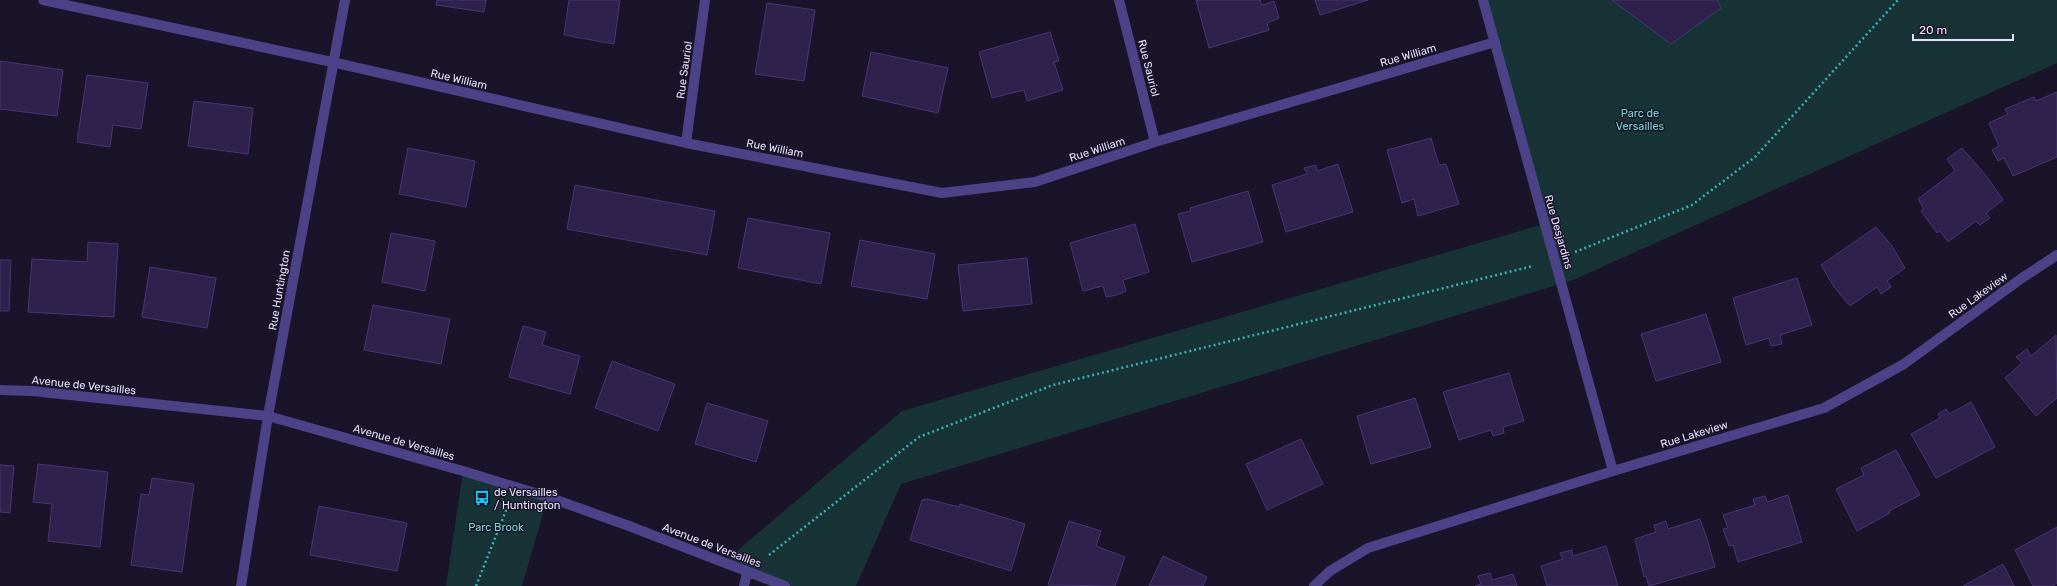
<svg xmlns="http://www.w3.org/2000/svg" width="2057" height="586" font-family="Rubik,sans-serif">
<rect width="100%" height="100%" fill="#1a142b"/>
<path fill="#173335" d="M 1483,0 L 2057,0 L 2057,63 L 1573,280 L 901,484 L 856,586 L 785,586 L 724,562 L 902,411 L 1544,224 Z
M 463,471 L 548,497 L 522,586 L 446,586 Z"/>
<path fill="#2e214b" stroke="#493575" d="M 437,0 L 486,0 L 484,12 L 436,5 Z
M 569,0 L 620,0 L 614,44 L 564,35 Z
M 1196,0 L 1260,0 L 1262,5 L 1274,1 L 1279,18 L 1267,23 L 1269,30 L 1209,48 Z
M 1315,0 L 1368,0 L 1320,15 Z
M 1612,0 L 1717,0 L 1721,8 L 1671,44 Z
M 767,3 L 815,10 L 804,81 L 755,74 Z
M 1050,32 L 1059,61 L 1054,62 L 1063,90 L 1027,101 L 1024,90 L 992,98 L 979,52 Z
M 871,52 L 948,68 L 938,113 L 862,96 Z
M 0,61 L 63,70 L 57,116 L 0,109 Z
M 87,75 L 148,83 L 141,129 L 113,125 L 110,147 L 77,142 Z
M 2057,92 L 2057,157 L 2013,176 L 2004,158 L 1998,161 L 1992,150 L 1999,146 L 1989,123 L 2008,114 L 2005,109 L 2034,97 L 2036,101 Z
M 194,101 L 253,108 L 248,154 L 188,146 Z
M 1431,138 L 1439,165 L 1446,164 L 1459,204 L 1418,216 L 1414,199 L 1402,203 L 1387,150 Z
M 408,148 L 475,161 L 466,207 L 399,194 Z
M 1962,148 L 1988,178 L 2003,200 L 1986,213 L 1990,218 L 1980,225 L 1976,221 L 1948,242 L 1940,231 L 1937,233 L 1921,211 L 1924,209 L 1918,199 L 1955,171 L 1947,159 Z
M 1338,164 L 1353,212 L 1286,232 L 1272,185 L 1307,174 L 1304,168 L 1316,165 L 1317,171 Z
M 575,185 L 715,211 L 707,255 L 567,229 Z
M 1248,191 L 1263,242 L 1192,262 L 1178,214 L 1191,211 L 1190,208 Z
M 748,218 L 830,233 L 821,284 L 738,268 Z
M 1135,224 L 1149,272 L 1123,280 L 1126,291 L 1117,295 L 1106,297 L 1103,286 L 1083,291 L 1070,243 Z
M 1876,227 L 1892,246 L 1905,268 L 1887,281 L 1891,287 L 1881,294 L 1877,287 L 1850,306 L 1834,287 L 1821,265 Z
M 391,233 L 435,241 L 425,291 L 382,282 Z
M 860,240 L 935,254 L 927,299 L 851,286 Z
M 88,242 L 118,244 L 114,317 L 28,312 L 32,259 L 87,262 Z
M 1027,258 L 1032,304 L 963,311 L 958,265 Z
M 0,260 L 11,260 L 9,311 L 0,311 Z
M 150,267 L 216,278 L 207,328 L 142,317 Z
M 1797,278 L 1812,325 L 1780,335 L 1782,344 L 1771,346 L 1769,338 L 1746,345 L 1733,298 Z
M 373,305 L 450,319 L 441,364 L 364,350 Z
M 1706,314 L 1721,362 L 1656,381 L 1641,334 Z
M 523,326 L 546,332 L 542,345 L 580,356 L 570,394 L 509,377 Z
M 2056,335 L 2057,398 L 2036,416 L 2005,378 L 2022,363 L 2016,357 L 2027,349 L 2031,356 Z
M 612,361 L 675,384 L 658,431 L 595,408 Z
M 1509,373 L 1524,421 L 1503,427 L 1504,433 L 1493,436 L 1491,430 L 1459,440 L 1443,392 Z
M 1415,398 L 1431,447 L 1371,464 L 1357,416 Z
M 1971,402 L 1995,447 L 1936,478 L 1911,434 L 1940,418 L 1938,414 L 1946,409 L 1949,414 Z
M 707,403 L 768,421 L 756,462 L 695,444 Z
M 1301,439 L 1323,484 L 1267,510 L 1246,464 Z
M 1896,450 L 1920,495 L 1889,511 L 1890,513 L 1857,531 L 1836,489 L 1864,475 L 1861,468 Z
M 38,464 L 108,472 L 100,547 L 48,541 L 52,504 L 33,502 Z
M 0,465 L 14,466 L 10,513 L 0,512 Z
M 152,478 L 194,484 L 182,572 L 131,565 L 141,494 L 149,495 Z
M 1788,495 L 1802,542 L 1738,562 L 1733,545 L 1729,546 L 1723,529 L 1728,528 L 1723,515 L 1755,505 L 1753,499 L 1765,496 L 1767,502 Z
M 927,499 L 959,507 L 960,504 L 1025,524 L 1011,571 L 910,540 L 922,500 Z
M 319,506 L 407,523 L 397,571 L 310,555 Z
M 1700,519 L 1708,542 L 1715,567 L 1649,586 L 1646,576 L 1644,577 L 1635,539 L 1656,532 L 1654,525 L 1666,521 L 1668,529 Z
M 1069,521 L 1101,531 L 1096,546 L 1125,557 L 1115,586 L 1048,585 Z
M 2057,527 L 2057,583 L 2052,586 L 2033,586 L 2015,550 Z
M 1606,546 L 1618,586 L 1547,586 L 1541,566 L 1563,559 L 1560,553 L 1572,550 L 1573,556 Z
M 1163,556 L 1207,577 L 1203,586 L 1149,586 Z
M 2003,564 L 2014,586 L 1963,586 Z
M 1490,573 L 1492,580 L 1513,574 L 1517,586 L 1475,586 L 1481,584 L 1478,576 Z"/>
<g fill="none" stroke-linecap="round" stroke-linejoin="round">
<path stroke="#3ab0b7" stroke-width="2.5" stroke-dasharray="2 3" stroke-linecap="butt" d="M 1575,252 L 1692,205 L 1755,157 L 1898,0
M 769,555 L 919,437 L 1053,385 L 1533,266
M 476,586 L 507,508"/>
<path stroke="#4c4287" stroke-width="10" d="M 43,0 L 332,62 L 686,143 L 942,193 L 1035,182 L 1155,142 L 1495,42
M 1119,0 L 1155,142
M 1483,0 L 1613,471
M 686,143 L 705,0
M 0,390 L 32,391 L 268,416 L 463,471 L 548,497 L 629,526 L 785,586
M 241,586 L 268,416 L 345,0
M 744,586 L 747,572
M 1314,586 L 1330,571 L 1368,548 L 1613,471 L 1824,408 L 1904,364 L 2022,278 L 2057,255"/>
</g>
<defs>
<symbol id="bus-bare" viewBox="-9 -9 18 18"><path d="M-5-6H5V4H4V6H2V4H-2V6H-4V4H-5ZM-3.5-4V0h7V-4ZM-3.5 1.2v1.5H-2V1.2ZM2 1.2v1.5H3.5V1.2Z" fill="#1ac2ef" stroke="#1a142b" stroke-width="2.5" paint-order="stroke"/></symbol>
</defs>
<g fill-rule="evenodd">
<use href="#bus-bare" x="471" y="487" width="22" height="22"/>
</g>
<g text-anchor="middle" stroke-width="3" stroke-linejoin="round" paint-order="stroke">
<g font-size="11" fill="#e7e0fd" stroke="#1a142b">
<text transform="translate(1408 55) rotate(-16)" y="4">Rue William</text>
<text transform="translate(1149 68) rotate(76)" y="4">Rue Sauriol</text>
<text transform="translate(684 70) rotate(-82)" y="4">Rue Sauriol</text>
<text transform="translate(459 79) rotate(13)" y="4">Rue William</text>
<text transform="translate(775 148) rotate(11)" y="4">Rue William</text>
<text transform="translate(1097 149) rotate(-18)" y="4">Rue William</text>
<text transform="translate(1559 232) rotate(74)" y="4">Rue Desjardins</text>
<text transform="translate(279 290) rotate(-80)" y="4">Rue Huntington</text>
<text transform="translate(1978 295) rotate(-36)" y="4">Rue Lakeview</text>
<text transform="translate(84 385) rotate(6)" y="4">Avenue de Versailles</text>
<text transform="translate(1694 434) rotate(-17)" y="4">Rue Lakeview</text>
<text transform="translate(404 442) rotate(16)" y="4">Avenue de Versailles</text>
<text transform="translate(712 545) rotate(21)" y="4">Avenue de Versailles</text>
</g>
<g font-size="11" fill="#6fdacb" stroke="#1a142b">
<text x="1640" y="117">Parc de<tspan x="1640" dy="13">Versailles</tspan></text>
<text x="496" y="531">Parc Brook</text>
</g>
<g font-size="11" fill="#e7e0fd" stroke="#1a142b" text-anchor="start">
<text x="494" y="496">de Versailles<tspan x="494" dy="13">/ Huntington</tspan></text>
</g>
</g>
<path d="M1913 34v6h100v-6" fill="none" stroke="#e7e0fd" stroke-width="2"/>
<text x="1919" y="34" font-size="12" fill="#e7e0fd" stroke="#1a142b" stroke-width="3" paint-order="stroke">20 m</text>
</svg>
